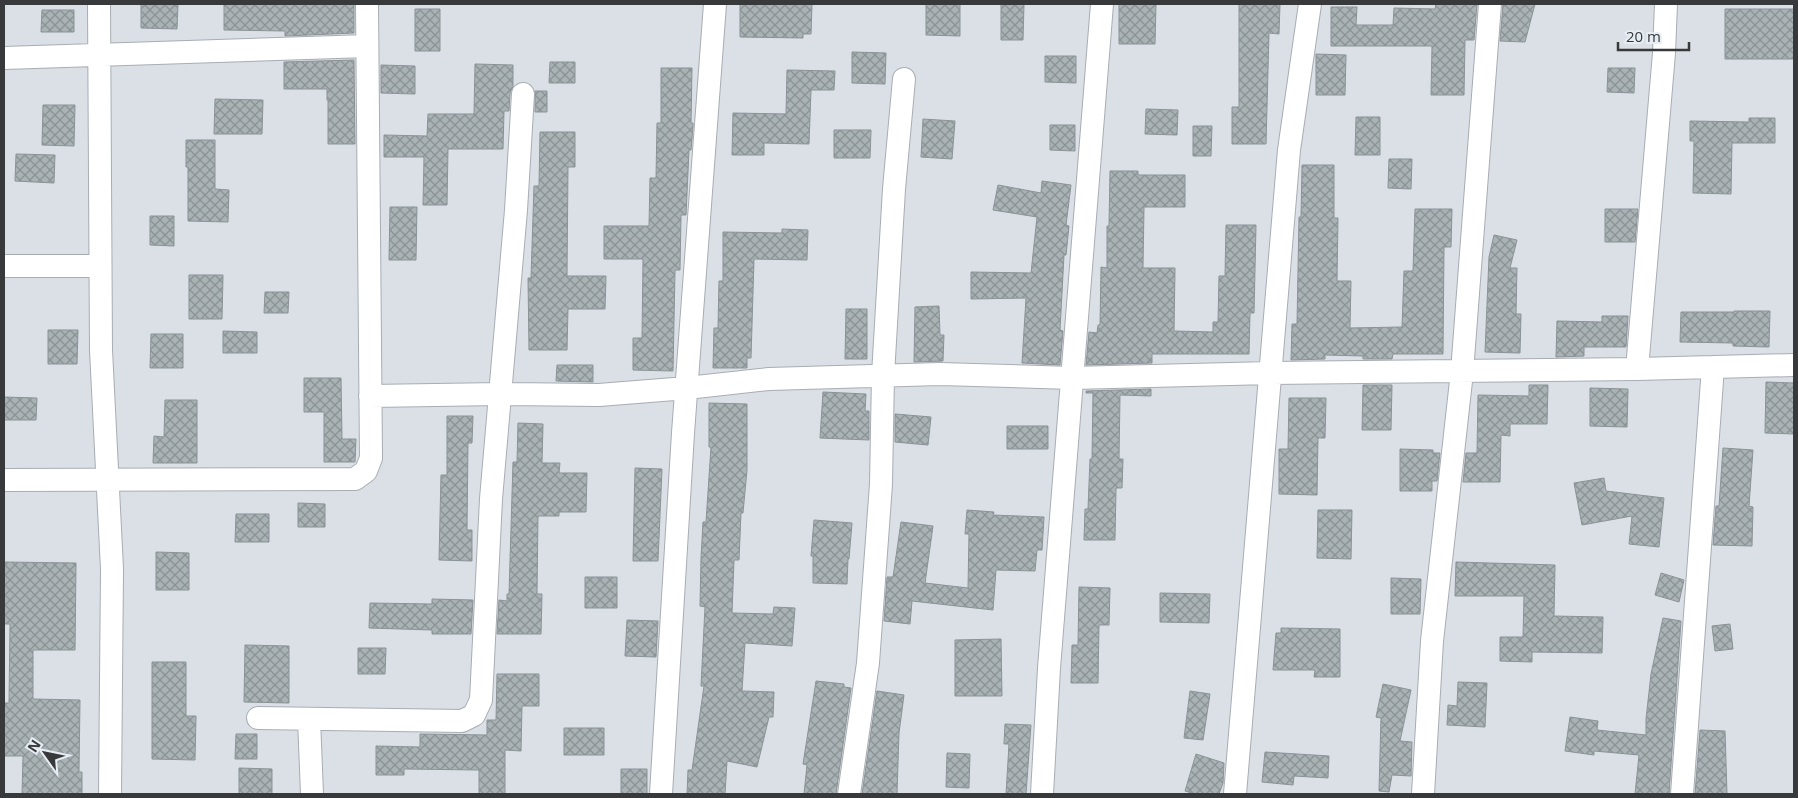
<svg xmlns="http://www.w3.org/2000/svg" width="1798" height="798" font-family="'Open Sans',sans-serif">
<defs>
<pattern id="building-cross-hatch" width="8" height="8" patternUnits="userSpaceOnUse" patternTransform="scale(1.25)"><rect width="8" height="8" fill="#a9b2b5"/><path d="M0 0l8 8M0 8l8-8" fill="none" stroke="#8a9294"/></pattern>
</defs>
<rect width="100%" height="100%" fill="#dae0e6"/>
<path fill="url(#building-cross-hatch)" stroke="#8b9396" d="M 141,4 L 178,4 L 177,29 L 141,28 Z
M 224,4 L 354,4 L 354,33 L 285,36 L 285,31 L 224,30 Z
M 740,4 L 812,4 L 811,34 L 803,34 L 803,38 L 740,37 Z
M 926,4 L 960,4 L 960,36 L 926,35 Z
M 1001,4 L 1024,4 L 1023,40 L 1001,40 Z
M 1119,4 L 1156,4 L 1155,44 L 1119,44 Z
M 1239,4 L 1280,4 L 1279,34 L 1269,33 L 1266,144 L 1232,144 L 1232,107 L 1239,107 Z
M 1436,4 L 1477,4 L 1474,40 L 1465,40 L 1464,95 L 1431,95 L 1432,46 L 1331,46 L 1331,7 L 1357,7 L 1356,25 L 1393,25 L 1394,8 L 1435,9 Z
M 1503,4 L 1535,4 L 1525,42 L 1500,41 Z
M 415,9 L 440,9 L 440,51 L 415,51 Z
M 1725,9 L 1794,9 L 1794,59 L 1725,59 Z
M 42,10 L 74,10 L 74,32 L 41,32 Z
M 852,52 L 886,53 L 885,84 L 852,83 Z
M 1316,54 L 1346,55 L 1345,95 L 1316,95 Z
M 1045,56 L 1076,56 L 1076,83 L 1045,82 Z
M 354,60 L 355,144 L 328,144 L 328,100 L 327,100 L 327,89 L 284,89 L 284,62 Z
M 550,62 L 575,62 L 575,83 L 549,83 Z
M 475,64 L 513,65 L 513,86 L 510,93 L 509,111 L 504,111 L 503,149 L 448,149 L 447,205 L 423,205 L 424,157 L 384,157 L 384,135 L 427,136 L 428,114 L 474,114 Z
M 381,65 L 415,66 L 415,94 L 381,93 Z
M 661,68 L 692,68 L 691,123 L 693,123 L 693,127 L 691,150 L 689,150 L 686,215 L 681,215 L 680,270 L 675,270 L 673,371 L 633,370 L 633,338 L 642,338 L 643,259 L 604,259 L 604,226 L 649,226 L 650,178 L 656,178 L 657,123 L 661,123 Z
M 1608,68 L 1635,68 L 1634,93 L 1607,92 Z
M 787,70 L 835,71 L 834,90 L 811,90 L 809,144 L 764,143 L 764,155 L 732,155 L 733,113 L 786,114 Z
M 535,91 L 547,91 L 547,112 L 535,112 Z
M 215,99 L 263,100 L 262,134 L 214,134 Z
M 43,105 L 75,105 L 74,146 L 42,145 Z
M 1146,109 L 1178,110 L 1177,135 L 1145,134 Z
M 1356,117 L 1380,117 L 1380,155 L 1355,155 Z
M 1749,118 L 1775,118 L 1775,143 L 1732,143 L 1731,194 L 1693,193 L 1694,141 L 1690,141 L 1690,121 L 1749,122 Z
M 923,119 L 955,121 L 952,159 L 921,157 Z
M 1050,125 L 1075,125 L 1075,151 L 1050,150 Z
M 1193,126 L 1212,126 L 1211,156 L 1193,156 Z
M 834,130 L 871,130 L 870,158 L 834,158 Z
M 540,132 L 575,132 L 575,167 L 568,167 L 567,276 L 606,276 L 605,309 L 568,309 L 567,350 L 529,350 L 528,278 L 531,278 L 534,186 L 539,186 Z
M 186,140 L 215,140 L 215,189 L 229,190 L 228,222 L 188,221 L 188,167 L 186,167 Z
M 16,154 L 55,155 L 54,183 L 15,181 Z
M 1389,159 L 1412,159 L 1411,189 L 1388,188 Z
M 1302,165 L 1334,165 L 1334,218 L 1338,218 L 1337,281 L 1351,281 L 1350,328 L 1402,327 L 1404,271 L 1413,271 L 1415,209 L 1452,209 L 1451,247 L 1444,247 L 1443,354 L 1393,354 L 1392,359 L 1363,359 L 1363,356 L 1325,355 L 1325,359 L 1291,360 L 1292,324 L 1297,324 L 1299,217 L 1301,217 Z
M 1110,171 L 1138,171 L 1138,175 L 1185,175 L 1185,207 L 1144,207 L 1143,268 L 1175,268 L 1174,331 L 1213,332 L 1213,322 L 1218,322 L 1219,276 L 1225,276 L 1226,225 L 1256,225 L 1254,313 L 1250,313 L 1249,354 L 1152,354 L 1152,363 L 1086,365 L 1089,332 L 1097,333 L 1098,325 L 1100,325 L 1101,267 L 1107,268 L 1107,226 L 1109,226 Z
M 1042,181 L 1071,185 L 1066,225 L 1069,226 L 1066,255 L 1064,255 L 1060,330 L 1063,331 L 1060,365 L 1022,363 L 1026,298 L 971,299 L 971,272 L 1031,273 L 1037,217 L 993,210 L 998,185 L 1041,193 Z
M 390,207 L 417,207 L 416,260 L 389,260 Z
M 1605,209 L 1638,209 L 1635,242 L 1605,242 Z
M 150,216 L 174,216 L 174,246 L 150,245 Z
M 782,229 L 808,230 L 807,260 L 754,259 L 751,358 L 747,358 L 747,368 L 713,368 L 714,328 L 718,328 L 719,281 L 723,281 L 723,232 L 782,233 Z
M 1494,235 L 1517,240 L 1510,268 L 1517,268 L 1516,314 L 1521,314 L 1520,353 L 1485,352 L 1489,257 Z
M 189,275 L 223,275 L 222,319 L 189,319 Z
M 265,292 L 289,292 L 288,313 L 264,313 Z
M 939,306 L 940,335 L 944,335 L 943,361 L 914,362 L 915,307 Z
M 846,309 L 867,309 L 867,359 L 845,359 Z
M 1734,311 L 1770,311 L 1769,347 L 1733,346 L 1733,343 L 1680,342 L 1681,312 L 1734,312 Z
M 1602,316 L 1628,316 L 1626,347 L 1584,347 L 1584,356 L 1556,357 L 1557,321 L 1602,322 Z
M 48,330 L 78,330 L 77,364 L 48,364 Z
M 223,331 L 257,332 L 257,353 L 223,353 Z
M 151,334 L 183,334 L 183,368 L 150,368 Z
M 557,365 L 593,365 L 593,382 L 556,381 Z
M 304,378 L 341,378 L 342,439 L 356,439 L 355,462 L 324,462 L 324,412 L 304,412 Z
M 1766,382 L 1794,383 L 1794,434 L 1765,433 Z
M 1363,385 L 1392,385 L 1391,430 L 1362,430 Z
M 1529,385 L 1548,385 L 1547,424 L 1510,424 L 1510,436 L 1501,435 L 1500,482 L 1463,482 L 1466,453 L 1477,453 L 1478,395 L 1529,396 Z
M 1590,388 L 1628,389 L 1627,427 L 1590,426 Z
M 1151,389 L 1151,396 L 1120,395 L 1119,459 L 1123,459 L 1122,488 L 1116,488 L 1115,540 L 1084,540 L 1085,509 L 1088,509 L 1090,459 L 1092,459 L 1093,393 L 1086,393 L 1086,391 Z
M 823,392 L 866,394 L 865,411 L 869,411 L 869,440 L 820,438 Z
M 4,397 L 37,398 L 36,420 L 4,420 Z
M 1289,398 L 1326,398 L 1325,438 L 1318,438 L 1317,495 L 1279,494 L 1279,449 L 1288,449 Z
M 165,400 L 197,400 L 197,463 L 153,463 L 154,436 L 164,437 Z
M 709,403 L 747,404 L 747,470 L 743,513 L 741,513 L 739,560 L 734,560 L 732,613 L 773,614 L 774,607 L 795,608 L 792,646 L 745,643 L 742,691 L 774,692 L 773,717 L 769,717 L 757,767 L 727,761 L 725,794 L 687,794 L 688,770 L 692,770 L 704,686 L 701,686 L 705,607 L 700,606 L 701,558 L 703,522 L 706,522 L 711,447 L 709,447 Z
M 895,414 L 931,417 L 928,445 L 895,442 Z
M 447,416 L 473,416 L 472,443 L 468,443 L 467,530 L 472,530 L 472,561 L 439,560 L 441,475 L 447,475 Z
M 518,423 L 543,424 L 542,463 L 560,463 L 559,473 L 587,473 L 586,512 L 559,512 L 559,516 L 538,516 L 537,594 L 542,594 L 541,634 L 497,634 L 499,600 L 507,601 L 507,594 L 509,594 L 513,462 L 517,462 Z
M 1007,426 L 1048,426 L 1048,449 L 1007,449 Z
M 1723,448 L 1753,450 L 1749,506 L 1753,507 L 1752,546 L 1713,545 L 1716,506 L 1719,506 Z
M 1400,449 L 1433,450 L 1433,453 L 1440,453 L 1437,481 L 1432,481 L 1432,491 L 1400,491 Z
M 635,468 L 662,469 L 658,561 L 633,561 Z
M 1604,478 L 1606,491 L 1664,498 L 1659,547 L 1629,544 L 1632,516 L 1582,525 L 1574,483 Z
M 298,503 L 325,504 L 325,527 L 298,527 Z
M 967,510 L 994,512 L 993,515 L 1044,517 L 1042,550 L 1037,550 L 1035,571 L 996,570 L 993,610 L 912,601 L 910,624 L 884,621 L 887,577 L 893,577 L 901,522 L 933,526 L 925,583 L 968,588 L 969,534 L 965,534 Z
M 1318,510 L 1352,510 L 1351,559 L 1317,558 Z
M 236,514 L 269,514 L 269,542 L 235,542 Z
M 814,520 L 852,523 L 849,559 L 848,559 L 847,584 L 813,583 L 813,556 L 811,556 Z
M 156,552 L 189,553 L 189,590 L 156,590 Z
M 4,562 L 76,563 L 75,650 L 33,650 L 33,699 L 80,700 L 79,772 L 82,772 L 82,794 L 22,794 L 23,756 L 4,756 L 4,703 L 9,703 L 10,624 L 4,624 Z
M 1456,562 L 1555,565 L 1554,616 L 1603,617 L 1602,653 L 1532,652 L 1532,662 L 1500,661 L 1500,637 L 1523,637 L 1524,596 L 1455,596 Z
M 1661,573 L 1684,580 L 1679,602 L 1655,595 Z
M 585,577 L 617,577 L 617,608 L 585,608 Z
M 1391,578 L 1421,579 L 1420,614 L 1391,614 Z
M 1079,587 L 1110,588 L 1109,625 L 1099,625 L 1098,683 L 1071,683 L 1072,645 L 1078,645 Z
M 1160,593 L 1210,594 L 1209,623 L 1160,622 Z
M 432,599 L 473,600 L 471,634 L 432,634 L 432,630 L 369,628 L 370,603 L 432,604 Z
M 1663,618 L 1681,621 L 1669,794 L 1635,794 L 1639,755 L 1594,751 L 1594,755 L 1565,751 L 1570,717 L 1598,721 L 1597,730 L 1646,735 L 1646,719 L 1651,674 Z
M 627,620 L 658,621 L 656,657 L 625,656 Z
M 1730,624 L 1733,649 L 1715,651 L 1712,626 Z
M 1281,628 L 1340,629 L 1340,677 L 1314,677 L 1315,670 L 1273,670 L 1276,633 L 1281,633 Z
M 1001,639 L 1002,696 L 955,696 L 955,640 Z
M 245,645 L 289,646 L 289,703 L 244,702 Z
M 358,648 L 386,648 L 385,674 L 358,674 Z
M 152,662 L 186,662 L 186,716 L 196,716 L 195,760 L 152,759 Z
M 497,674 L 539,674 L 539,706 L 522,706 L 521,751 L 505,750 L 505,794 L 479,794 L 479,770 L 404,769 L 404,775 L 376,775 L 376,746 L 420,747 L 420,734 L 487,735 L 487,720 L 496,720 Z
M 816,681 L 844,684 L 844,687 L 851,688 L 836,794 L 804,794 L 807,765 L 803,764 Z
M 1458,682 L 1487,683 L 1485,727 L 1447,725 L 1448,705 L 1457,706 Z
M 1383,684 L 1411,690 L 1400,741 L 1412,742 L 1411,776 L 1392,775 L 1389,792 L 1379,791 L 1381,718 L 1376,717 Z
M 877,691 L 904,695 L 899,733 L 897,794 L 862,794 Z
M 1190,691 L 1210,694 L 1203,740 L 1184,738 Z
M 1005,724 L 1031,725 L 1026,794 L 1006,794 L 1009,744 L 1004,744 Z
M 564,728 L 604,728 L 604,755 L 564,755 Z
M 1700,730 L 1725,731 L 1727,794 L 1695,794 Z
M 236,734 L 257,734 L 257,759 L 235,759 Z
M 1265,752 L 1329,756 L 1328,778 L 1294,776 L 1293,785 L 1262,782 Z
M 947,753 L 970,754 L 969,788 L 946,787 Z
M 1196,754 L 1224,763 L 1223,783 L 1219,794 L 1195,794 L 1185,791 Z
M 239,768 L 272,769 L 272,794 L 239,794 Z
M 621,769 L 647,769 L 647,794 L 621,794 Z"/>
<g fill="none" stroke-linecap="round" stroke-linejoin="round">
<defs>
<path id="street" d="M 99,4 L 101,350 L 112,569 L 110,794
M 4,58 L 367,46
M 4,266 L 100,266
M 1637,369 L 1664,53 L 1666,4
M 370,396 L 500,394 L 599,395 L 687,388 L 769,379 L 940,374 L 1072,378 L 1270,373 L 1637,369 L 1794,365
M 4,480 L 355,479 L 366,471 L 371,458 L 367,4
M 258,718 L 462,721 L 474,715 L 481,700 L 491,499 L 516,210 L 523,94
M 309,719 L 312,794
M 661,794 L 683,433 L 715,4
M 849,794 L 868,663 L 881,484 L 883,375 L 894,189 L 904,79
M 1042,794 L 1049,668 L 1102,4
M 1235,794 L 1289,150 L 1310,4
M 1423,794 L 1432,641 L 1462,372 L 1490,4
M 1682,794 L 1713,367"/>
</defs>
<use href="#street" stroke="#a8adb3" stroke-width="24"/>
<use href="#street" stroke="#fff" stroke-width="22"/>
</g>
<rect width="1798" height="798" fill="none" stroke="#37393b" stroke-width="10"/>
<g transform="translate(45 753) rotate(303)" stroke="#e7edf4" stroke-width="4" paint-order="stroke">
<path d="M0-4L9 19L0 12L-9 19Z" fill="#37393b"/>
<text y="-8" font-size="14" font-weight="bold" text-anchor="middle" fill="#37393b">N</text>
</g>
<path d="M1618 42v8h71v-8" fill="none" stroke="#37393b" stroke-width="2.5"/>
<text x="1626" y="42" font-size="15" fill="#37393b" stroke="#e7edf4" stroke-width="4" paint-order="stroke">20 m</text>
</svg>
